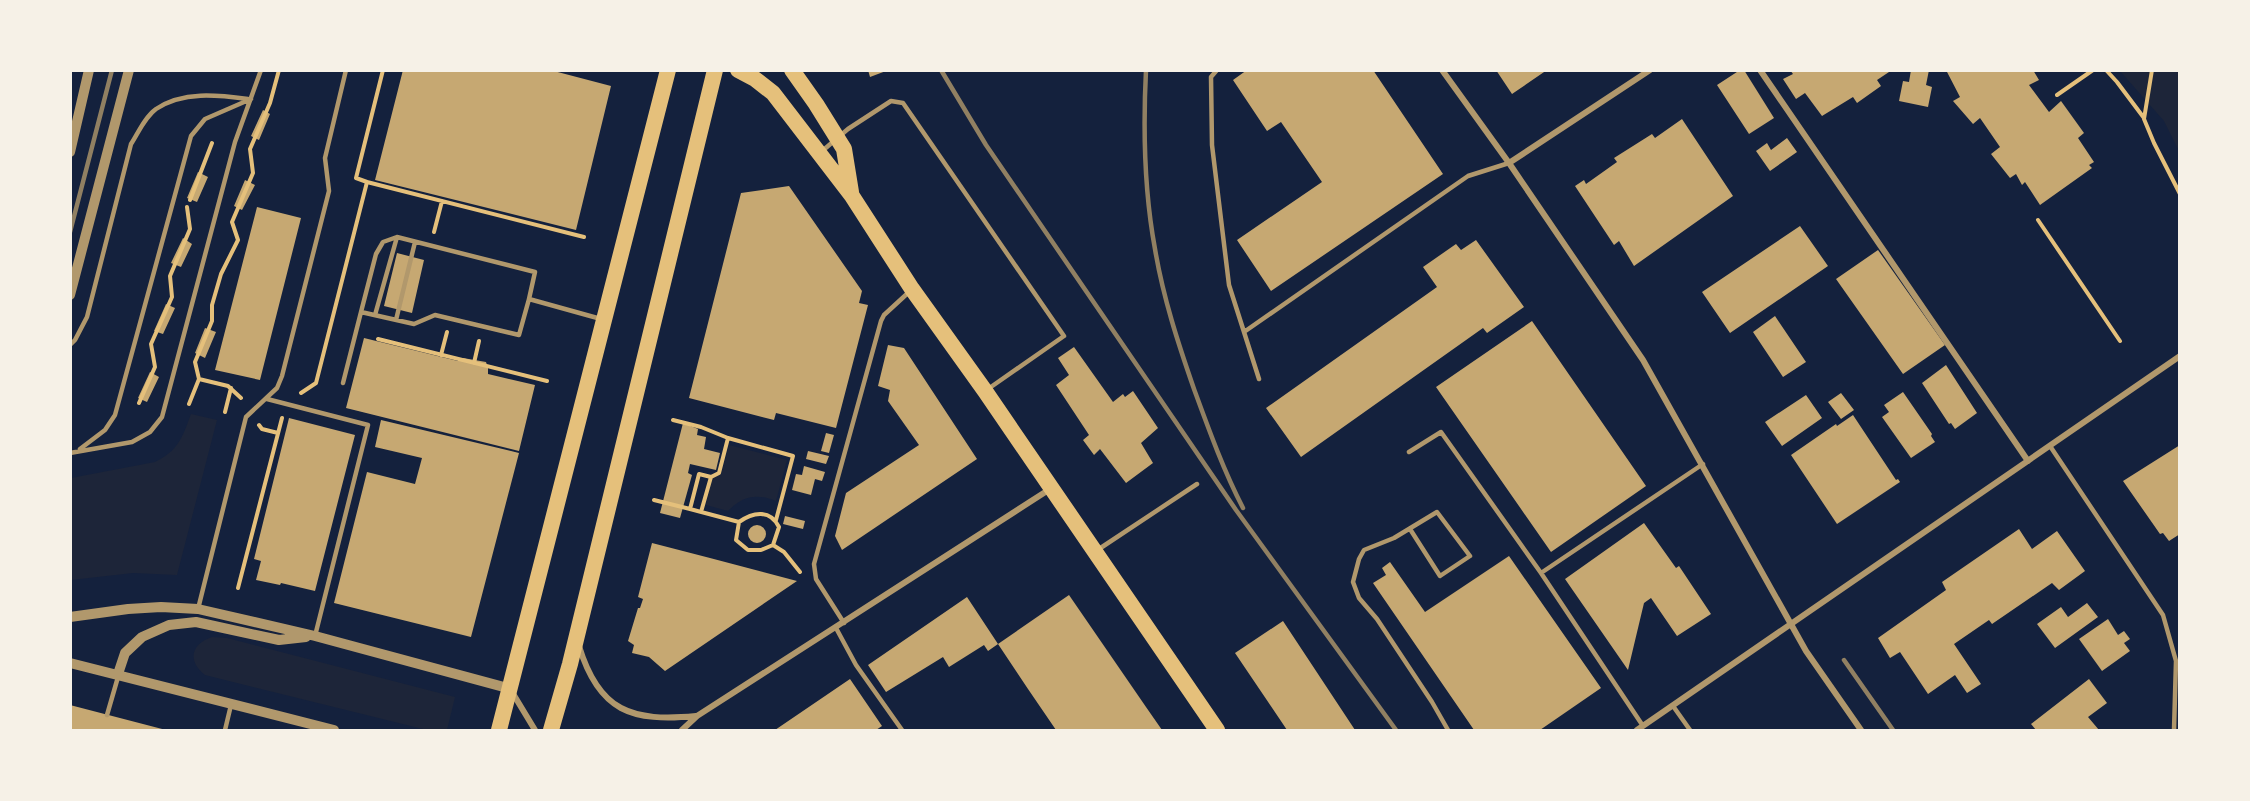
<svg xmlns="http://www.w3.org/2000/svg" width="2250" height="801" font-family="Roboto,sans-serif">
<rect width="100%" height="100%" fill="#14213d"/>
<path fill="#1d2539" d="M 2120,71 L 2179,71 L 2179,151 L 2164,121 Z
M 191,414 L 217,420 L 177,575 L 133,573 L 71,580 L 71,478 L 155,462 C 179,450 182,438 191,414 Z
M 729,445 L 787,460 L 776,501 C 757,493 742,496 728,511 L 706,505 L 713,477 L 721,475 Z
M 212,637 L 227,638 L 455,697 L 447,730 L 427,730 L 205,675 C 187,661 191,644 212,637 Z"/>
<path fill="#c6a872" d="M 403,70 L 550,70 L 611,86 L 576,230 L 375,180 Z
M 868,70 L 886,70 L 886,71 L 870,77 Z
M 1247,70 L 1373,70 L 1443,174 L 1271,291 L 1237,240 L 1322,182 L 1281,122 L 1267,131 L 1233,80 Z
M 1496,70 L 1547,70 L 1512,94 Z
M 1740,70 L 1744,70 L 1774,118 L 1749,134 L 1717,85 Z
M 1790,70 L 1892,70 L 1877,80 L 1881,86 L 1857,103 L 1853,97 L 1822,116 L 1805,93 L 1796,99 L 1783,79 L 1793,74 Z
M 1911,70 L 1929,70 L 1926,85 L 1932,87 L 1928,107 L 1899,101 L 1903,81 L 1909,82 Z
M 1946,70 L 2033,70 L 2039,80 L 2029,85 L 2049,112 L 2061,101 L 2084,133 L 2078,138 L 2094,162 L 2089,165 L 2092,168 L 2040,205 L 2025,182 L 2022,185 L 2016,174 L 2010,178 L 1991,154 L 2000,147 L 1980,118 L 1973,124 L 1953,101 L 1960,97 Z
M 263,110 L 270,114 L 259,140 L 251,136 Z
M 1682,119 L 1733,196 L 1634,266 L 1619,241 L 1614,245 L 1575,186 L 1584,180 L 1586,184 L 1617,162 L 1614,158 L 1652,134 L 1655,138 Z
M 1787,138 L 1797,152 L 1770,171 L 1756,151 L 1767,143 L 1771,150 Z
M 198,172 L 208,177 L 197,202 L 187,198 Z
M 245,180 L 255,185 L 242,210 L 234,206 Z
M 789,186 L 862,291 L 859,303 L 868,305 L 836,428 L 776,413 L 774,420 L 689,398 L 741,193 Z
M 257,207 L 301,218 L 260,380 L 215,370 Z
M 1800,226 L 1828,266 L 1730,333 L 1702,292 Z
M 183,238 L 192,244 L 181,267 L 171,263 Z
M 1476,240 L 1524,307 L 1487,333 L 1483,328 L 1301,457 L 1266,408 L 1437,287 L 1423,267 L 1456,244 L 1461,250 Z
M 1878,250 L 1945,345 L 1903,374 L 1836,279 Z
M 397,253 L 424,260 L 412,313 L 384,306 Z
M 166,304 L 175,308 L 163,334 L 154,331 Z
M 1775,316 L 1806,362 L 1783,377 L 1753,332 Z
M 1532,321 L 1646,486 L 1551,552 L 1436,387 Z
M 205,328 L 216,332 L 205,358 L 195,353 Z
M 364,338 L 458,361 L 463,358 L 486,362 L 488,368 L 488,374 L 535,385 L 519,451 L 346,408 Z
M 888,345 L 904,348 L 977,459 L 842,550 L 835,536 L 846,493 L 919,445 L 888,401 L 890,390 L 878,386 Z
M 1074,347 L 1113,402 L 1123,394 L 1125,397 L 1133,391 L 1158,428 L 1141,443 L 1153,463 L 1126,483 L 1100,449 L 1094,455 L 1083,440 L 1089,435 L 1056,385 L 1069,375 L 1058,358 Z
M 1946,365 L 1977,413 L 1955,429 L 1951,423 L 1949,424 L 1922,383 Z
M 150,372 L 159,377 L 147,402 L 138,398 Z
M 1903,392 L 1932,434 L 1931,436 L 1935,442 L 1911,458 L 1882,417 L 1889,412 L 1884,405 Z
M 1841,393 L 1854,410 L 1841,419 L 1828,402 Z
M 1806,395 L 1822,418 L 1782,446 L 1765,422 Z
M 1853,415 L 1896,480 L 1898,479 L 1900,482 L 1837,524 L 1791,455 L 1836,424 L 1837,426 Z
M 289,418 L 355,435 L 315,591 L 281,583 L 280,585 L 256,580 L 261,561 L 254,559 Z
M 381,420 L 519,453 L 471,637 L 334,603 L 367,472 L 415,484 L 422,458 L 375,447 Z
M 683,423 L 698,429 L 697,435 L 706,437 L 704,449 L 720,453 L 716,470 L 690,464 L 688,473 L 692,475 L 680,518 L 660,513 Z
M 826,433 L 834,435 L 829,453 L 821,451 Z
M 2180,445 L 2180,534 L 2169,541 L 2163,533 L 2160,534 L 2123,481 Z
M 808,451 L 829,456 L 826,464 L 806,459 Z
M 804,466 L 825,472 L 822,481 L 815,479 L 811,495 L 792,490 L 796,474 L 802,475 Z
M 785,516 L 805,521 L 803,529 L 783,524 Z
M 1644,523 L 1676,568 L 1679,566 L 1711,614 L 1677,636 L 1651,598 L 1644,603 L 1628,670 L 1565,579 Z
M748 534a9 9 0 1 1 18 0a9 9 0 1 1-18 0Z
M 2019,529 L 2032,549 L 2057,531 L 2085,571 L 2059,590 L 2052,583 L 1992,624 L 1989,620 L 1954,644 L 1981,684 L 1967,693 L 1955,675 L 1928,694 L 1900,652 L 1890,658 L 1878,638 L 1946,590 L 1942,582 Z
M 652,543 L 710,558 L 797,581 L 665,671 L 649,657 L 632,653 L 634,645 L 628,641 L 638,608 L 640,608 L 643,599 L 638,597 Z
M 1509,556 L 1601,688 L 1540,730 L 1474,730 L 1373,583 L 1386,575 L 1382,568 L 1390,562 L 1425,612 Z
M 1069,595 L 1146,707 L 1162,730 L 1056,730 L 1028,689 L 998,644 Z
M 967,597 L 998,644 L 988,651 L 984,645 L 949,667 L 943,657 L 886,692 L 868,665 Z
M 2087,603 L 2098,617 L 2055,648 L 2037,624 L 2061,607 L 2068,617 Z
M 2108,619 L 2118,635 L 2124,631 L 2130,639 L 2124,643 L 2130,651 L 2102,671 L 2079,639 Z
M 1283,621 L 1355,730 L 1287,730 L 1235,653 Z
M 850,679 L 882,726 L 876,730 L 775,730 Z
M 2089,679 L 2107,703 L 2088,717 L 2099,730 L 2036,730 L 2031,724 Z
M 70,705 L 166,730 L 70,730 Z"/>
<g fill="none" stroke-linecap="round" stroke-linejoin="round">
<path stroke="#e5c07b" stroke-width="4" d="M 2106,70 L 2117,82 L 2144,118
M 2152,70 L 2144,119 L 2154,143 L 2180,194
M 2057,95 L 2093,70
M 367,182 L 584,237
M 190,200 L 212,143
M 2038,220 L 2120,341
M 434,232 L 442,201
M 378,339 L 547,381
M 441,355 L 447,332
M 474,363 L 479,341
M 199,379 L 228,386 L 241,398
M 301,393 L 316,383 L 367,182 L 356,178 L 383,70
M 139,403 L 155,367 L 151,344 L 172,297 L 170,276 L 190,229 L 187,207
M 189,404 L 199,379 L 195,362 L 212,321 L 212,305 L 221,274 L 238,240 L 232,222 L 253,173 L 250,149 L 270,103 L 279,70
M 225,412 L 231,388
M 259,425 L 262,429 L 278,433
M 728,438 L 793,456 L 776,520
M 654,500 L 690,509 L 699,474 L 711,477 L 719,473 L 728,438 L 701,427 L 673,420
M 690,509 L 739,522 C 753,512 770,509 779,527 L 773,545 L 761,550 L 748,550 L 736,540 L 739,522
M 701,512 L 711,477
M 773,545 L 784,552 L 800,572
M 238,588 L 282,418"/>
<path stroke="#b1986c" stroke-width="4.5" d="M 1217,70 L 1211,77 L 1212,145 L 1229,285 L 1259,379
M 821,152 L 848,129 L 891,101 L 903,103 L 1064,336 L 988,389
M 529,299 L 519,335 L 435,315 L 414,324 L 361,312 L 376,254 L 383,242 L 397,237 L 535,272 L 529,299 L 601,319
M 375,315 L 397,237
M 396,320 L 415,242
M 1244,332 L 1468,176 L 1509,163
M 70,345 L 75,340 L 87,317 L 131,144 C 138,133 145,117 156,109 C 183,91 217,95 248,99
M 343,383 L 361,312
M 267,399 L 368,425 L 315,636
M 2050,446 L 2163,615 L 2176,661 L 2174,730
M 80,449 L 105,430 L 115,415 L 191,136 L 205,119 L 251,99
M 1409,452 L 1441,432 L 1541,573 L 1643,726
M 70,453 L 132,442 L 150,432 L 162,417 L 235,142 L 261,70
M 1410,529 L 1440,576 L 1470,556 L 1437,512 L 1394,538 L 1364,550 L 1359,559 L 1353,582 L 1359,598 L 1377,619 L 1432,702 L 1448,730
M 1099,549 L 1197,484
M 1541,573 L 1703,464
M 198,609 L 246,417 L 277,388 L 282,376 L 329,191 L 325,158 L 346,70
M 844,623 L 816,579 L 814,564 L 881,321 L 884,315 L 909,292
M 836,628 L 856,665 L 902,730
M 1673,706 L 1690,730
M 107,715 L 118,677
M 225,730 L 231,705"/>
<path stroke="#b1986c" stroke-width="6" d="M 1442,70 L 1509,163 L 1643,360 L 1806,651 L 1861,730
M 1760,70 L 2028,461
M 1509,163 L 1650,70
M 579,646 C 599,712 632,722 696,716
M 512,692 L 535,730
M 682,730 L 697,716 L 1050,489
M 1637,730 L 2180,356"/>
<path stroke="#b1986c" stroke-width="10" d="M 70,152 L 89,70
M 70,295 L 129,70
M 70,617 L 128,609 L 161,607 L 198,609 L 315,636 L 511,689
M 70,663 L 334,730
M 118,674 L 125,653 L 142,637 L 169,625 L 196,622 L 279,640 L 306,637"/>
<path stroke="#e5c07b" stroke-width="16" d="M 738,70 L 755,79 L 773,93 L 852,196 L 912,289 L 985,391 L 1217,730
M 792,70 L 816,104 L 844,149 L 851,192
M 499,730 L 668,70
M 551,730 L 570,664 L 715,70"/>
<path stroke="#918062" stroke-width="4.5" d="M 941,70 L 986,145 L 1236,510 L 1396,730
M 1146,70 C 1143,129 1144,190 1155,249 C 1163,297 1178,343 1194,389 C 1209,430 1223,469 1243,508
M 70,232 L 112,70
M 1844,660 L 1893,730"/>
</g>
<rect width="2250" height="801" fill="none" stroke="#f6f1e7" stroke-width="144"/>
</svg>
